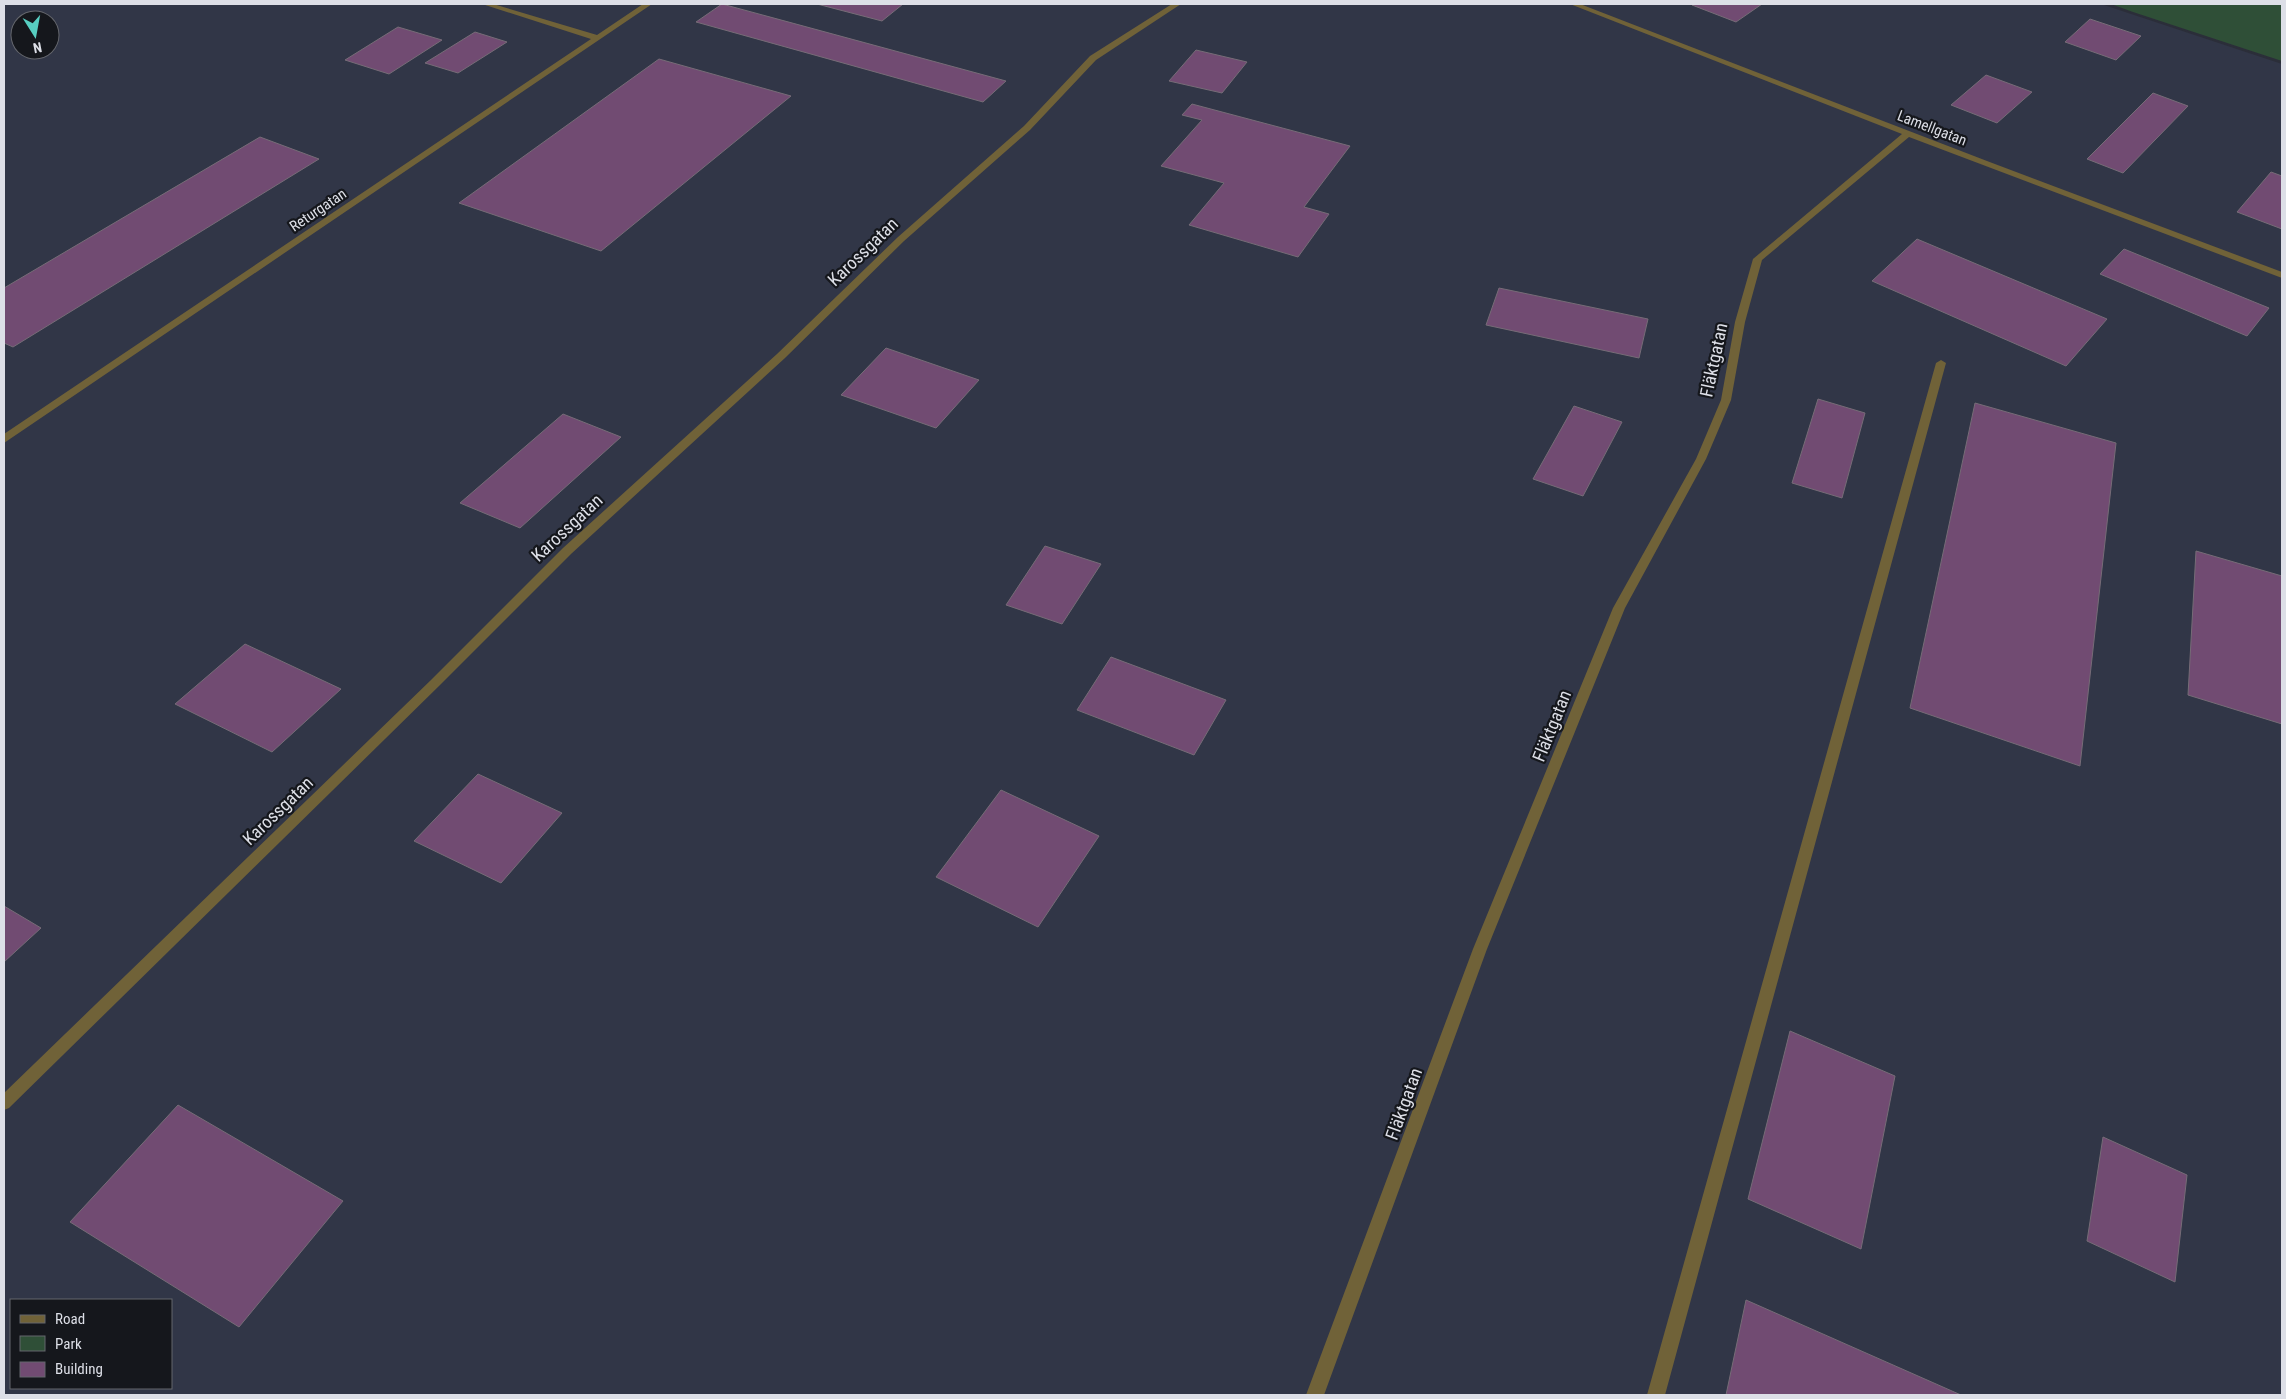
<svg xmlns="http://www.w3.org/2000/svg" width="2286" height="1399" font-family="'Roboto Condensed',sans-serif">
<rect width="100%" height="100%" fill="#2b2e39"/>
<path fill="#313647" fill-rule="evenodd" d="M 4,4 L 2101,4 L 2282,64 L 2282,1395 L 4,1395 ZM 20,20 L 50,20 L 50,50 L 20,50 ZM 11,1300 L 171,1300 L 171,1388 L 11,1388 Z"/>
<path fill="#2f4f37" d="M 2111,4 L 2282,4 L 2282,61 L 2133,12 Z"/>
<path fill="#714b72" stroke="#766c77" d="M 722,4 L 1006,81 L 983,102 L 696,22 Z
M 817,4 L 903,4 L 882,21 Z
M 1694,4 L 1762,4 L 1736,22 L 1692,5 Z
M 2090,19 L 2141,36 L 2116,60 L 2065,42 Z
M 398,27 L 442,40 L 389,74 L 345,60 Z
M 475,32 L 507,42 L 458,73 L 425,63 Z
M 1196,50 L 1247,62 L 1222,93 L 1169,81 Z
M 659,59 L 791,96 L 601,251 L 459,203 Z
M 1986,75 L 2032,92 L 1997,123 L 1951,105 Z
M 2153,93 L 2188,106 L 2123,173 L 2087,159 Z
M 1192,104 L 1350,146 L 1304,207 L 1329,214 L 1298,257 L 1189,225 L 1224,183 L 1161,166 L 1202,120 L 1182,115 Z
M 260,137 L 319,159 L 13,347 L 4,343 L 4,288 Z
M 2271,172 L 2282,176 L 2282,229 L 2237,212 Z
M 1917,239 L 2107,319 L 2066,366 L 1872,281 Z
M 2124,249 L 2269,308 L 2247,336 L 2100,274 Z
M 1499,288 L 1648,319 L 1639,358 L 1486,325 Z
M 886,348 L 979,380 L 936,428 L 841,395 Z
M 1818,399 L 1865,413 L 1842,498 L 1792,483 Z
M 1975,403 L 2116,443 L 2080,766 L 1910,708 Z
M 1574,406 L 1622,422 L 1583,496 L 1533,479 Z
M 563,414 L 621,437 L 520,528 L 460,503 Z
M 1045,546 L 1101,564 L 1062,624 L 1006,605 Z
M 2196,551 L 2282,576 L 2282,724 L 2188,695 Z
M 245,644 L 341,689 L 272,752 L 175,704 Z
M 1111,657 L 1226,700 L 1194,755 L 1077,710 Z
M 478,774 L 562,813 L 501,883 L 414,841 Z
M 1001,790 L 1099,836 L 1038,927 L 936,877 Z
M 4,906 L 41,928 L 4,962 Z
M 1790,1031 L 1895,1076 L 1861,1249 L 1748,1199 Z
M 178,1105 L 343,1201 L 239,1327 L 70,1222 Z
M 2103,1137 L 2187,1175 L 2175,1282 L 2087,1241 Z
M 1746,1300 L 1961,1395 L 1726,1395 Z"/>
<g fill="none" stroke-linecap="round" stroke-linejoin="round">
<path fill="#706238" fill-rule="evenodd" d="M 482,4 L 493,4 L 597,35 L 643,4 L 652,4 L 4,443 L 4,434 L 591,39 Z
M 1172,4 L 1181,4 L 1096,60 L 1030,130 L 904,241 L 785,358 L 571,554 L 439,686 L 9,1108 L 4,1110 L 4,1093 L 431,680 L 563,548 L 777,354 L 898,237 L 1024,126 L 1090,56 Z
M 1570,4 L 1580,4 L 1987,161 L 2282,272 L 2282,278 L 1909,137 L 1762,260 L 1745,322 L 1731,400 L 1706,459 L 1625,608 L 1487,949 L 1324,1395 L 1306,1395 L 1473,949 L 1613,608 L 1696,459 L 1721,400 L 1735,322 L 1753,259 L 1902,134 Z
M 1941,360 L 1946,363 L 1665,1395 L 1647,1395 L 1936,363 Z"/>
</g>
<g text-anchor="middle" stroke-width="4.5" stroke-linejoin="round" paint-order="stroke">
<g font-size="15" fill="#dddfe7" stroke="#15171c">
<text transform="translate(1932 128) rotate(21)" y="5">Lamellgatan</text>
<text transform="translate(318 210) rotate(-34)" y="5">Returgatan</text>
</g>
<g font-size="18" fill="#dddfe7" stroke="#15171c">
<text transform="translate(863 252) rotate(-44)" y="6">Karossgatan</text>
<text transform="translate(1714 360) rotate(-78)" y="6">Fläktgatan</text>
<text transform="translate(567 528) rotate(-43)" y="6">Karossgatan</text>
<text transform="translate(1552 726) rotate(-68)" y="6">Fläktgatan</text>
<text transform="translate(278 811) rotate(-44)" y="6">Karossgatan</text>
<text transform="translate(1404 1104) rotate(-70)" y="6">Fläktgatan</text>
</g>
</g>
<rect width="2286" height="1399" fill="none" stroke="#dddfe7" stroke-width="10"/>
<rect x="10" y="1299" width="162" height="90" fill="#15171c" stroke="#65676d"/>
<rect x="20" y="1315" width="25" height="8" fill="#706238" stroke="#65676d"/>
<text x="55" y="1324" font-size="15" fill="#dddfe7">Road</text>
<rect x="20" y="1336" width="25" height="15" fill="#2f4f37" stroke="#65676d"/>
<text x="55" y="1349" font-size="15" fill="#dddfe7">Park</text>
<rect x="20" y="1362" width="25" height="15" fill="#714b72" stroke="#65676d"/>
<text x="55" y="1374" font-size="15" fill="#dddfe7">Building</text>
<g transform="translate(35 35) rotate(169)"><circle r="24" fill="#15171c" stroke="#65676d"/>
<path d="M0-4L9 19L0 12L-9 19Z" fill="#57cec1"/>
<text y="-8" font-size="14" font-weight="bold" text-anchor="middle" fill="#dddfe7">N</text>
</g>
</svg>
